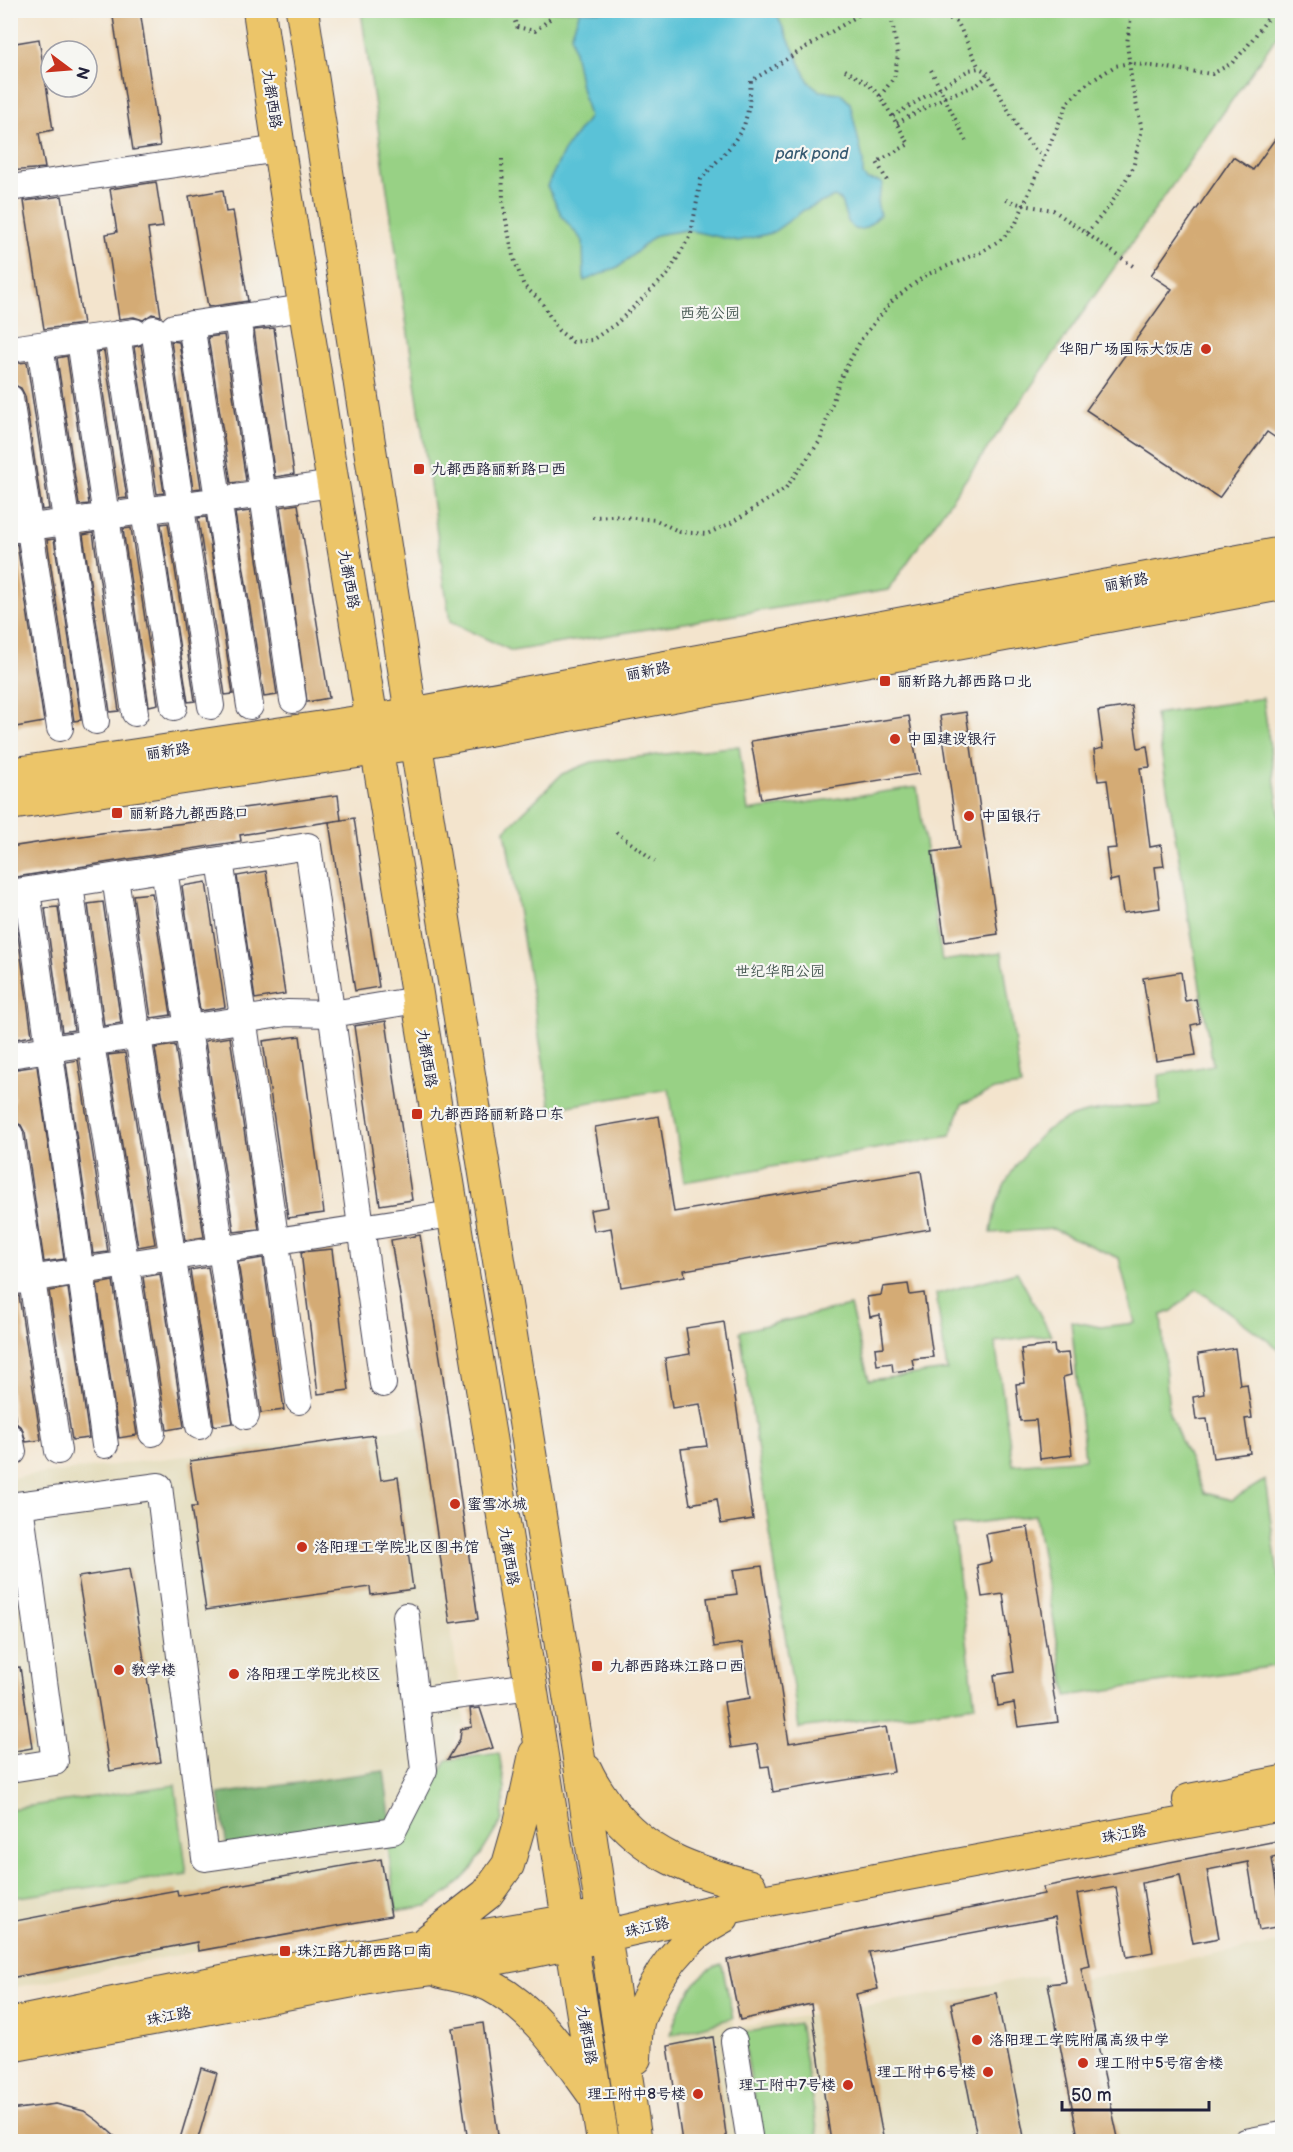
<svg xmlns="http://www.w3.org/2000/svg" width="1293" height="2152" font-family="'Balsamiq Sans','LXGW WenKai TC',sans-serif">
<rect width="100%" height="100%" fill="#f6f6f2"/>
<filter id="ink" filterUnits="userSpaceOnUse"><feTurbulence type="fractalNoise" baseFrequency=".0167" numOctaves="2"/><feDisplacementMap in="SourceGraphic" scale="12" xChannelSelector="R" yChannelSelector="G"/><feConvolveMatrix kernelMatrix="1 2 1 2 8 2 1 2 1" color-interpolation-filters="sRGB"/></filter>
<filter id="wash" filterUnits="userSpaceOnUse"><feTurbulence type="fractalNoise" baseFrequency=".008" numOctaves="4" result="noise"/><feDisplacementMap in="SourceGraphic" scale="24" xChannelSelector="R" yChannelSelector="G"/><feGaussianBlur stdDeviation="1.35" result="paint"/><feColorMatrix in="noise" values="0 0 0 0 0 0 0 0 0 0 0 0 0 0 0 0 0 1.4 0 .05"/><feComposite in="paint" operator="in"/></filter>
<g filter="url(#wash)">
<rect width="100%" height="100%" fill="#f3e4cd"/>
<path fill="#e3dbba" d="M 421,1426 L 465,1725 L 459,1728 L 453,1748 L 459,1755 L 446,1759 L 401,1833 L 383,1837 L 394,1913 L 391,1916 L 198,1951 L 11,1988 L 10,1478 Z
M 1282,1942 L 1282,2141 L 682,2141 L 668,2046 L 672,2045 L 671,2035 L 673,2026 L 692,1987 L 703,1974 L 714,1967 L 722,1964 L 735,2028 L 1045,1975 L 1048,1984 L 1084,1979 Z"/>
<path fill="#98d185" stroke="#5d7a60" stroke-width="1.5" d="M 1282,10 L 1282,29 L 888,590 L 512,651 L 450,622 L 361,11 Z
M 1263,698 L 1282,832 L 1282,1064 L 1276,1065 L 1282,1123 L 1282,1351 L 1197,1289 L 1172,1311 L 1161,1315 L 1169,1413 L 1204,1493 L 1232,1500 L 1265,1480 L 1282,1603 L 1282,1665 L 1067,1696 L 1035,1515 L 953,1526 L 975,1706 L 799,1728 L 740,1331 L 850,1306 L 869,1380 L 947,1370 L 936,1294 L 1017,1272 L 1051,1335 L 995,1342 L 1013,1465 L 1085,1459 L 1071,1321 L 1100,1327 L 1135,1323 L 1119,1258 L 1053,1229 L 991,1233 C 992,1224 994,1215 996,1206 C 1003,1181 1030,1141 1051,1127 C 1079,1108 1127,1107 1160,1105 L 1159,1075 L 1213,1065 L 1155,714 Z
M 739,746 L 748,811 L 917,787 L 942,961 L 1002,952 L 1021,1086 L 994,1090 L 962,1104 L 950,1136 L 684,1182 L 669,1089 L 551,1109 L 505,830 L 562,774 L 592,762 Z
M 499,1753 L 505,1788 L 502,1820 L 472,1869 L 452,1890 L 427,1906 L 396,1911 L 387,1839 L 404,1834 L 447,1760 Z
M 175,1785 L 187,1874 L 11,1898 L 11,1809 Z
M 722,1964 L 733,2018 L 671,2035 C 677,2008 694,1973 722,1964 Z
M 799,2023 L 819,2141 L 761,2141 L 743,2033 Z"/>
<path fill="#7ab372" stroke="#4e6a56" stroke-width="1.5" d="M 384,1771 L 391,1824 L 227,1848 L 219,1794 Z"/>
<path fill="#5ac2d7" stroke="#3e7289" stroke-width="1.5" d="M 580,11 L 775,11 L 809,82 L 820,91 L 840,93 L 850,103 L 863,160 L 863,175 L 867,180 L 881,182 L 883,184 L 877,202 L 880,215 C 856,241 848,230 841,200 L 834,197 L 804,210 L 772,233 L 738,241 L 687,230 L 656,235 L 620,266 L 584,281 L 583,241 L 563,218 L 547,186 L 565,149 L 589,117 L 581,87 L 571,35 Z"/>
<g id="blocks">
<path fill="#d4ab75" d="M 112,10 L 140,10 L 160,146 L 133,150 Z
M 39,39 L 53,130 L 39,133 L 45,168 L 10,171 L 10,138 L 17,137 L 10,97 L 10,44 Z
M 1282,129 L 1282,430 L 1276,438 L 1267,432 L 1219,498 L 1086,410 L 1172,289 L 1151,275 L 1233,157 L 1253,170 Z
M 156,182 L 163,227 L 148,229 L 161,316 L 152,314 L 143,320 L 134,317 L 119,319 L 106,234 L 117,232 L 110,189 Z
M 223,190 L 226,212 L 233,211 L 248,301 L 208,307 L 189,196 Z
M 62,196 L 83,324 L 44,329 L 24,201 Z
M 274,328 L 294,474 L 275,477 L 254,330 Z
M 224,335 L 246,481 L 231,483 L 208,337 Z
M 171,341 L 179,342 L 201,488 L 193,489 Z
M 141,345 L 164,493 L 157,494 L 134,347 Z
M 104,351 L 127,498 L 119,499 L 97,352 Z
M 67,356 L 89,504 L 79,505 L 57,358 Z
M 27,362 L 49,509 L 42,510 L 25,396 L 21,388 L 10,383 L 10,364 Z
M 298,504 L 329,698 L 307,702 L 280,507 Z
M 250,511 L 277,695 L 264,697 L 235,513 Z
M 206,517 L 233,694 L 225,695 L 198,518 Z
M 168,523 L 195,701 L 188,702 L 161,524 Z
M 131,528 L 158,704 L 149,706 L 123,529 Z
M 93,533 L 119,711 L 110,712 L 83,535 Z
M 54,539 L 81,720 L 74,721 L 47,540 Z
M 17,544 L 44,722 L 10,728 L 10,545 Z
M 1132,706 L 1138,748 L 1147,746 L 1150,767 L 1140,768 L 1150,847 L 1161,845 L 1164,866 L 1155,867 L 1160,908 L 1123,913 L 1118,879 L 1110,881 L 1106,849 L 1116,848 L 1107,780 L 1098,781 L 1094,750 L 1103,748 L 1098,711 Z
M 966,712 L 998,934 L 945,942 L 932,852 L 959,848 L 940,716 Z
M 909,716 L 919,774 L 761,799 L 751,741 Z
M 338,795 L 341,820 L 240,835 L 241,841 L 10,878 L 10,847 L 108,832 L 237,817 L 236,809 Z
M 354,818 L 379,987 L 355,991 L 329,822 Z
M 266,871 L 285,994 L 255,999 L 237,876 Z
M 206,882 L 225,1007 L 200,1011 L 182,886 Z
M 152,893 L 171,1015 L 151,1018 L 133,895 Z
M 103,902 L 121,1023 L 104,1026 L 88,904 Z
M 58,907 L 74,1030 L 62,1032 L 45,908 Z
M 15,914 L 32,1036 L 10,1040 L 10,915 Z
M 1181,972 L 1185,1001 L 1196,999 L 1200,1023 L 1191,1025 L 1196,1055 L 1156,1061 L 1143,978 Z
M 386,1021 L 412,1200 L 380,1205 L 354,1026 Z
M 300,1036 L 324,1213 L 288,1218 L 263,1041 Z
M 230,1037 L 259,1229 L 234,1232 L 205,1041 Z
M 175,1045 L 204,1237 L 185,1240 L 155,1048 Z
M 125,1053 L 155,1244 L 138,1247 L 108,1055 Z
M 78,1060 L 108,1252 L 93,1254 L 66,1062 Z
M 37,1066 L 64,1259 L 44,1262 L 25,1133 L 21,1125 L 10,1120 L 10,1102 L 14,1102 L 10,1070 Z
M 659,1116 L 674,1212 L 921,1171 L 930,1229 L 684,1270 L 685,1276 L 621,1287 L 611,1228 L 594,1231 L 590,1210 L 608,1207 L 595,1127 Z
M 420,1235 L 443,1376 L 478,1619 L 450,1623 L 421,1426 L 391,1240 Z
M 332,1249 L 349,1390 L 318,1394 L 301,1252 Z
M 263,1258 L 284,1410 L 261,1413 L 238,1262 Z
M 208,1267 L 233,1423 L 214,1426 L 190,1270 Z
M 160,1274 L 184,1427 L 167,1430 L 143,1277 Z
M 113,1281 L 137,1435 L 119,1438 L 97,1284 Z
M 908,1284 L 910,1295 L 924,1293 L 933,1357 L 912,1359 L 914,1369 L 893,1372 L 892,1363 L 877,1365 L 875,1348 L 884,1347 L 880,1315 L 870,1317 L 867,1297 L 881,1295 L 883,1287 Z
M 68,1288 L 89,1438 L 72,1440 L 49,1291 Z
M 19,1296 L 41,1440 L 26,1442 L 22,1428 L 16,1423 L 10,1386 L 10,1297 Z
M 724,1322 L 753,1519 L 721,1524 L 717,1499 L 690,1504 L 681,1449 L 707,1446 L 700,1404 L 672,1408 L 665,1358 L 690,1354 L 686,1328 Z
M 1054,1345 L 1055,1354 L 1068,1353 L 1071,1375 L 1063,1377 L 1072,1455 L 1040,1459 L 1036,1420 L 1020,1421 L 1016,1384 L 1025,1383 L 1021,1349 Z
M 1235,1348 L 1240,1385 L 1247,1384 L 1252,1418 L 1245,1419 L 1250,1453 L 1213,1458 L 1207,1419 L 1196,1420 L 1193,1397 L 1204,1395 L 1198,1354 Z
M 374,1435 L 381,1480 L 398,1477 L 413,1589 L 371,1595 L 370,1587 L 206,1610 L 191,1507 L 197,1507 L 190,1461 Z
M 1028,1527 L 1058,1722 L 1018,1727 L 1014,1703 L 998,1706 L 994,1675 L 1014,1672 L 1003,1594 L 982,1597 L 977,1565 L 991,1562 L 986,1534 Z
M 762,1566 L 789,1743 L 886,1727 L 894,1772 L 773,1792 L 769,1766 L 761,1767 L 757,1744 L 731,1748 L 724,1702 L 750,1698 L 742,1643 L 714,1647 L 707,1598 L 737,1594 L 733,1570 Z
M 129,1569 L 161,1762 L 110,1771 L 78,1577 Z
M 20,1667 L 32,1748 L 10,1752 L 10,1668 Z
M 480,1708 L 493,1748 L 448,1759 L 460,1739 L 461,1729 L 472,1727 L 470,1709 Z
M 1282,1840 L 1282,1856 L 1272,1858 L 1282,1926 L 1259,1930 L 1248,1862 L 1207,1870 L 1219,1938 L 1193,1943 L 1180,1875 L 1142,1883 L 1153,1952 L 1127,1957 L 1116,1887 L 1077,1894 L 1090,1966 L 1081,1968 L 1119,2142 L 1079,2142 L 1048,1984 L 1066,1982 L 1055,1917 L 869,1952 L 878,1989 L 856,1994 L 884,2142 L 831,2142 L 811,2004 L 740,2020 L 727,1960 L 865,1929 L 1044,1894 L 1043,1887 Z
M 381,1859 L 391,1916 L 198,1951 L 197,1942 L 10,1978 L 10,1922 L 155,1894 L 177,1890 L 178,1896 Z
M 996,1993 L 1025,2142 L 978,2142 L 951,2003 Z
M 483,2023 L 499,2142 L 468,2142 L 452,2028 Z
M 713,2037 L 727,2142 L 682,2142 L 668,2046 Z
M 201,2068 L 217,2073 L 197,2142 L 179,2142 Z
M 56,2104 L 84,2111 L 98,2121 L 121,2142 L 10,2142 L 10,2110 Z"/>
</g>
</g>
<g filter="url(#ink)">
<use href="#blocks" fill-opacity="0" stroke="#413f51" stroke-width="1.5"/>
<g fill="none" stroke-linecap="round" stroke-linejoin="round">
<defs>
<path id="minor" d="M 10,188 L 279,149
M 237,318 L 293,700
M 191,324 L 250,706
M 174,327 L 304,308
M 154,329 L 211,706
M 117,334 L 174,707
M 80,340 L 135,713
M 40,345 L 96,721
M 10,349 L 135,332
M 10,398 L 60,728
M 10,530 L 333,484
M 220,860 L 299,1401
M 164,869 L 246,1416
M 115,877 L 138,1036 L 199,1426
M 70,884 L 91,1043 L 152,1433
M 27,891 L 105,1445
M 10,893 L 308,846 L 383,1384
M 10,1055 L 287,1013 L 332,1014 L 417,1000
M 10,1135 L 58,1451
M 10,1282 L 452,1214
M 10,1437 L 13,1452
M 10,1506 L 159,1486 L 205,1858 L 393,1831 L 424,1770 L 406,1616
M 416,1701 L 531,1686
M 10,1769 L 55,1762 L 20,1505
M 734,2041 L 750,2142
M 1246,2142 L 1282,2135"/>
<path id="major" d="M 259,10 L 279,149 L 333,484 L 531,1686 L 603,2142
M 302,10 L 411,714 L 577,1745 L 636,2142
M 10,774 L 411,714 L 1282,553
M 10,804 L 417,743 L 1282,584
M 586,1770 C 592,1784 600,1794 608,1806 C 646,1856 691,1870 750,1886
M 1189,1800 L 1282,1782
M 427,1941 L 487,1894 L 508,1865 L 520,1823 L 535,1754
M 441,1972 C 457,1976 476,1978 491,1986 C 537,2011 563,2053 593,2094
M 10,2024 L 247,1976 L 590,1917
M 10,2046 L 390,1974 C 515,1962 635,1926 757,1902 C 932,1868 1107,1837 1282,1805
M 635,2058 C 636,2045 635,2028 640,2016 C 656,1975 683,1937 723,1917"/>
</defs>
<use href="#minor" stroke="#413f51" stroke-width="28"/>
<use href="#major" stroke="#413f51" stroke-width="34"/>
<path stroke="#413f51" stroke-width="4" stroke-dasharray="1.5 4.5" stroke-linecap="butt" d="M 511,10 L 517,27 L 535,31 L 551,18 L 554,10
M 939,13 L 958,23 L 979,68
M 845,70 L 867,83 L 880,96 L 909,144 L 877,162 L 887,181
M 931,70 L 966,141
M 880,96 L 894,78 L 898,55 L 890,10
M 893,116 L 969,70 L 979,68 L 987,72 L 1020,131 L 1035,150 L 1044,156
M 897,123 L 945,97 L 977,85 L 985,78 L 987,73
M 502,159 L 503,200 L 506,220 L 513,256 L 524,286 L 541,301 L 558,330 L 573,342 L 592,340 L 617,323 L 668,274 L 691,234 L 701,179 L 731,146 L 744,126 L 749,106 L 751,81 L 867,10
M 1006,200 L 1023,205 L 1053,210 L 1133,266
M 1087,233 L 1111,204 L 1133,168 L 1142,129 L 1132,85 L 1127,43 L 1132,10
M 592,517 L 612,516 L 656,520 L 680,532 L 707,534 L 731,523 L 785,489 L 820,441 L 840,379 L 862,338 L 893,300 L 926,275 L 981,252 L 1003,238 L 1016,223 L 1068,102 L 1087,84 L 1115,66 L 1129,63 L 1212,74 L 1232,63 L 1246,48 L 1274,10
M 616,832 L 655,861"/>
<use href="#minor" stroke="#fff" stroke-width="26"/>
<use href="#major" stroke="#ecc569" stroke-width="32"/>
</g>
</g>
<g fill="#c8321e" stroke="#f6f6f2" stroke-width="2">
<circle cx="1206" cy="349" r="6"/>
<rect x="413" y="463" width="12" height="12" rx="3"/>
<rect x="879" y="675" width="12" height="12" rx="3"/>
<circle cx="895" cy="739" r="6"/>
<rect x="111" y="807" width="12" height="12" rx="3"/>
<circle cx="969" cy="816" r="6"/>
<rect x="411" y="1108" width="12" height="12" rx="3"/>
<circle cx="455" cy="1504" r="6"/>
<circle cx="302" cy="1547" r="6"/>
<rect x="591" y="1660" width="12" height="12" rx="3"/>
<circle cx="119" cy="1670" r="6"/>
<circle cx="234" cy="1674" r="6"/>
<rect x="279" y="1945" width="12" height="12" rx="3"/>
<circle cx="977" cy="2040" r="6"/>
<circle cx="1083" cy="2063" r="6"/>
<circle cx="988" cy="2072" r="6"/>
<circle cx="848" cy="2085" r="6"/>
<circle cx="698" cy="2094" r="6"/>
</g>
<g text-anchor="middle" stroke-width="4.5" stroke-linejoin="round" paint-order="stroke">
<g font-size="15" fill="#22223b" stroke="#f6f6f2">
<text transform="translate(272 99) rotate(82)" y="5">九都西路</text>
<text transform="translate(349 579) rotate(80)" y="5">九都西路</text>
<text transform="translate(1126 582) rotate(-10)" y="5">丽新路</text>
<text transform="translate(648 671) rotate(-10)" y="5">丽新路</text>
<text transform="translate(168 751) rotate(-8)" y="5">丽新路</text>
<text transform="translate(427 1058) rotate(81)" y="5">九都西路</text>
<text transform="translate(509 1556) rotate(81)" y="5">九都西路</text>
<text transform="translate(1124 1834) rotate(-10)" y="5">珠江路</text>
<text transform="translate(647 1927) rotate(-13)" y="5">珠江路</text>
<text transform="translate(169 2016) rotate(-11)" y="5">珠江路</text>
<text transform="translate(587 2035) rotate(81)" y="5">九都西路</text>
</g>
<g font-size="15" fill="#455751" stroke="#f6f6f2">
<text x="710" y="318">西苑公园</text>
<text x="780" y="976">世纪华阳公园</text>
</g>
<g font-size="15" fill="#22223b" stroke="#f6f6f2" text-anchor="start">
<text x="1194" y="354" text-anchor="end">华阳广场国际大饭店</text>
<text x="431" y="474">九都西路丽新路口西</text>
<text x="897" y="686">丽新路九都西路口北</text>
<text x="907" y="744">中国建设银行</text>
<text x="129" y="818">丽新路九都西路口</text>
<text x="981" y="821">中国银行</text>
<text x="429" y="1119">九都西路丽新路口东</text>
<text x="467" y="1509">蜜雪冰城</text>
<text x="314" y="1552">洛阳理工学院北区图书馆</text>
<text x="609" y="1671">九都西路珠江路口西</text>
<text x="131" y="1675">教学楼</text>
<text x="246" y="1679">洛阳理工学院北校区</text>
<text x="297" y="1956">珠江路九都西路口南</text>
<text x="989" y="2045">洛阳理工学院附属高级中学</text>
<text x="1095" y="2068">理工附中5号宿舍楼</text>
<text x="976" y="2077" text-anchor="end">理工附中6号楼</text>
<text x="836" y="2090" text-anchor="end">理工附中7号楼</text>
<text x="686" y="2099" text-anchor="end">理工附中8号楼</text>
</g>
<g font-size="16" font-style="italic" fill="#365a72" stroke="#f6f6f2">
<text x="812" y="159">park pond</text>
</g>
</g>
<rect width="1293" height="2152" fill="none" stroke="#f6f6f2" stroke-width="36"/>
<g transform="translate(69 69) rotate(106)"><circle r="28" fill="#f6f6f2" stroke="#a1a1a9" stroke-width="1.5"/>
<path d="M0-4.5L10 22L0 15L-10 22Z" fill="#c8321e"/>
<text y="-9" font-size="16" font-weight="bold" text-anchor="middle" fill="#22223b">N</text>
</g>
<path d="M1062 2101v9h147v-9" fill="none" stroke="#22223b" stroke-width="3"/>
<text x="1071" y="2101" font-size="18" fill="#22223b" stroke="#f6f6f2" stroke-width="4.5" paint-order="stroke">50 m</text>
</svg>
